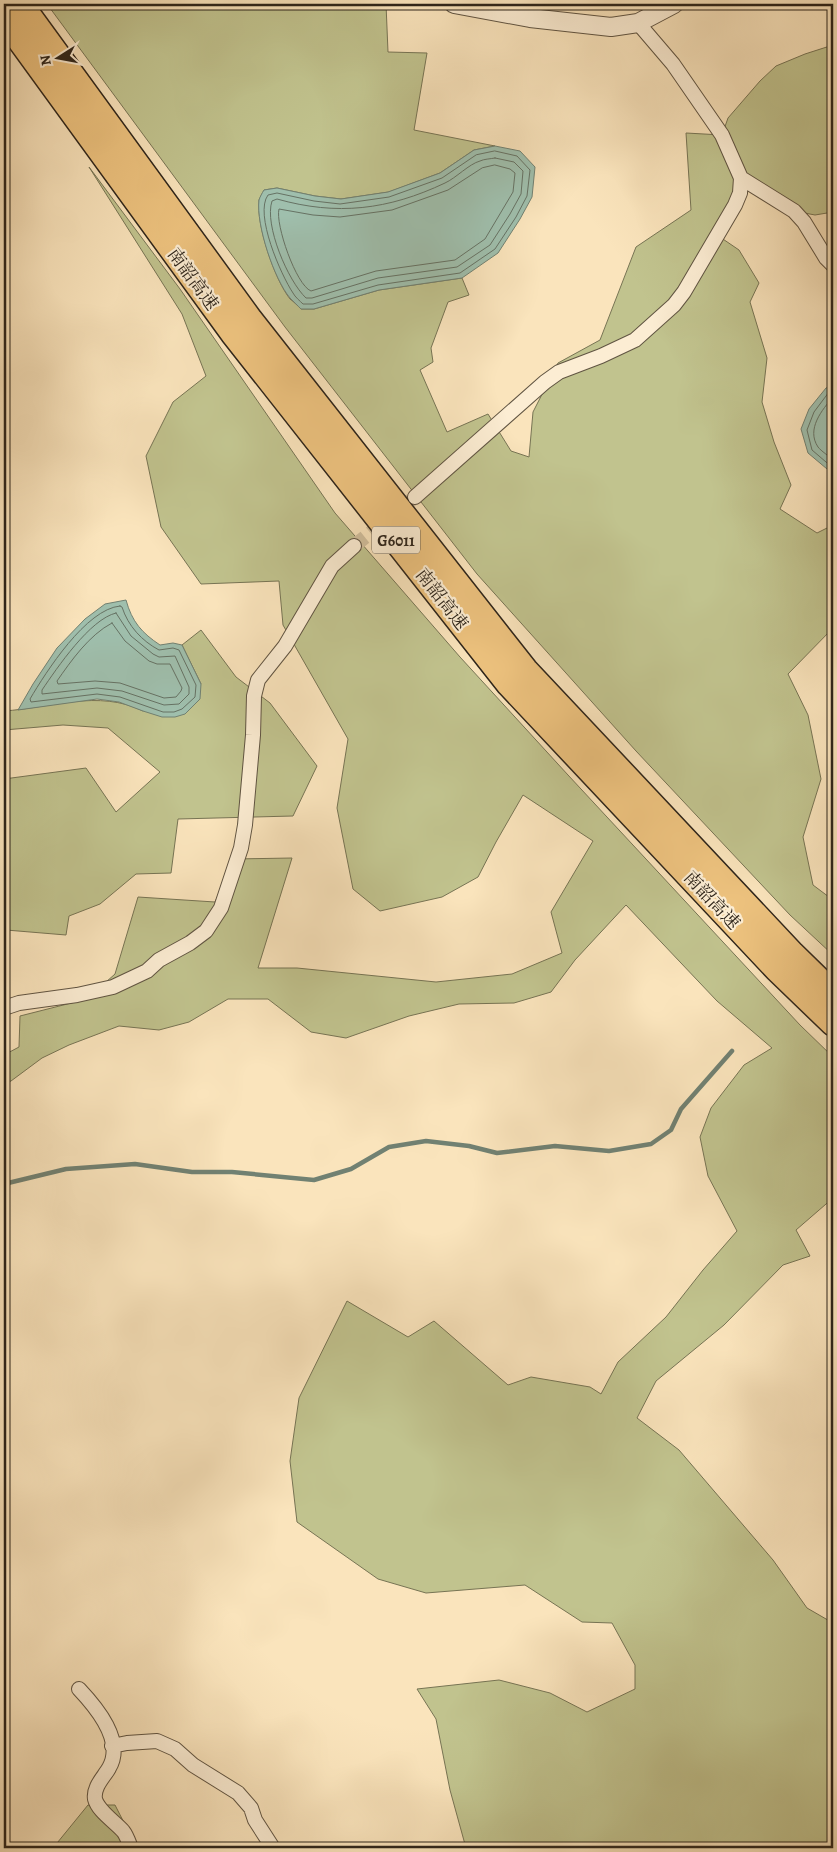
<svg xmlns="http://www.w3.org/2000/svg" width="837" height="1852" font-family="Alegreya,'Noto Serif SC',serif">
<rect width="100%" height="100%" fill="#fae4bc"/>
<filter id="stains"><feTurbulence type="fractalNoise" baseFrequency=".004" numOctaves="4"/><feColorMatrix values="0 0 0 0 .2 0 0 0 0 .09 0 0 0 0 .02 0 0 0 .5 -.17"/></filter>
<radialGradient id="worn" r=".72"><stop offset=".6" stop-color="#630" stop-opacity="0"/><stop offset="1" stop-color="#630" stop-opacity=".3"/></radialGradient>
<path fill="#c1c38e" stroke="#777454" d="M 47,4 L 386,4 L 388,52 L 427,53 L 414,130 L 495,146 L 474,150 L 440,173 L 389,192 L 341,199 L 315,196 L 277,188 L 264,190 C 263,193 260,197 259,200 C 256,225 275,280 290,299 C 294,302 298,306 301,309 L 314,309 L 379,290 L 462,278 L 469,295 L 448,302 L 431,348 L 433,362 L 420,370 L 447,432 L 488,414 L 511,451 L 529,457 L 533,412 L 558,363 L 600,340 L 636,247 L 691,210 L 686,133 L 722,135 L 728,118 L 760,81 L 776,66 L 805,54 L 833,45 L 833,212 L 815,215 L 794,211 L 741,178 L 717,235 L 739,250 L 759,283 L 750,302 L 767,358 L 762,402 L 774,442 L 791,485 L 780,509 L 817,533 L 833,525 L 833,628 L 788,674 L 808,715 L 821,779 L 803,837 L 813,885 L 833,900 L 833,955 L 790,915 L 636,751 L 477,574 L 285,327 Z
M 89,167 L 180,289 L 335,513 L 460,657 L 568,775 L 800,1025 L 833,1057 L 833,1198 L 796,1230 L 810,1256 L 783,1265 L 724,1325 L 656,1381 L 637,1418 L 679,1450 L 773,1560 L 807,1608 L 833,1623 L 833,1848 L 466,1848 L 450,1790 L 436,1719 L 417,1689 L 499,1680 L 550,1693 L 587,1712 L 635,1689 L 635,1665 L 612,1623 L 582,1622 L 525,1585 L 426,1593 L 378,1579 L 297,1522 L 290,1461 L 299,1398 L 347,1301 L 408,1337 L 434,1321 L 508,1385 L 531,1377 L 590,1387 L 601,1394 L 618,1362 L 666,1317 L 703,1270 L 737,1231 L 708,1176 L 700,1137 L 711,1108 L 744,1065 L 772,1048 L 717,1001 L 626,905 L 575,960 L 551,992 L 514,1003 L 459,1004 L 409,1016 L 346,1038 L 311,1032 L 268,999 L 228,999 L 189,1022 L 159,1030 L 119,1026 L 69,1045 L 42,1058 L 11,1081 L 4,1084 L 4,1055 L 19,1047 L 20,1016 L 87,999 L 115,974 L 138,897 L 215,902 L 234,859 L 292,858 L 258,968 L 297,968 L 436,982 L 512,974 L 562,953 L 551,912 L 593,841 L 523,795 L 496,842 L 478,877 L 442,897 L 380,911 L 353,889 L 337,808 L 348,739 L 283,625 L 279,581 L 201,584 L 161,527 L 146,456 L 173,402 L 206,376 L 182,314 Z
M 201,630 L 236,677 L 270,703 L 317,766 L 293,816 L 178,819 L 171,873 L 136,874 L 100,904 L 69,916 L 66,935 L 6,930 L 4,942 L 4,779 L 86,768 L 116,812 L 160,772 L 108,728 L 63,725 L 4,730 L 4,711 C 50,708 99,689 143,711 L 201,684 L 182,645 Z
M 88,1805 L 115,1805 L 137,1848 L 53,1848 Z"/>
<path fill="#9fbfad" stroke="#718172" d="M 495,146 L 520,151 L 535,167 L 532,197 L 520,219 L 498,253 L 462,278 L 379,290 L 314,309 L 301,309 C 298,306 294,302 290,298 C 274,279 256,225 259,200 C 260,197 262,193 264,190 L 277,188 L 315,196 L 341,199 L 388,192 L 440,173 L 474,150 Z
M 833,385 L 833,474 L 808,453 L 801,429 L 809,409 L 826,388 Z
M 126,600 C 132,622 142,633 160,645 L 173,643 L 182,645 L 201,684 L 200,699 L 185,714 L 175,717 L 162,717 L 143,711 L 119,702 L 97,699 L 18,710 L 33,684 L 57,648 L 85,619 L 105,604 Z"/>
<g fill="none" stroke-linecap="round" stroke-linejoin="round">
<path stroke="#667264" stroke-width="1" d="M 495,151 L 517,156 L 530,170 L 527,196 L 516,217 L 495,249 L 460,273 L 378,285 L 313,304 L 303,304 C 300,301 295,297 293,293 C 281,275 254,214 268,195 L 277,193 L 314,201 L 340,204 L 389,197 L 442,178 L 476,155 Z
M 495,158 L 514,162 L 523,171 L 521,194 L 510,214 L 490,245 L 457,267 L 378,278 L 312,298 L 306,298 C 288,281 264,225 272,201 L 277,199 C 337,216 388,210 445,183 C 456,178 469,164 480,161 C 484,159 490,159 495,158 Z
M 495,165 L 510,169 L 515,173 L 513,192 L 485,239 L 455,260 L 376,271 L 311,291 C 296,285 275,224 279,209 L 313,215 L 340,217 L 392,210 L 448,190 L 482,168 Z
M 833,390 L 829,392 L 814,412 L 807,430 L 812,450 L 833,468
M 833,397 C 822,410 806,429 818,447 C 821,451 829,456 833,460
M 120,606 L 122,607 C 128,626 142,641 159,650 L 173,648 L 179,650 L 196,685 L 195,697 L 182,709 L 174,712 L 163,712 L 120,697 L 97,694 L 31,702 L 30,699 C 46,672 86,609 120,606 Z
M 116,613 L 131,636 L 153,654 L 159,657 L 175,656 L 189,687 L 189,694 L 179,704 L 164,705 L 122,691 L 97,688 L 42,694 L 42,690 C 57,668 90,619 116,613 Z
M 112,623 L 125,641 L 149,661 L 157,664 L 170,664 L 182,688 L 181,691 L 176,697 L 164,698 L 120,683 L 95,681 L 58,684 L 57,681 C 71,661 89,635 112,623 Z"/>
<path stroke="#718172" stroke-width="4.5" d="M 4,1184 L 66,1169 L 135,1164 L 192,1172 L 232,1172 L 314,1180 L 351,1169 L 389,1147 L 426,1141 L 469,1146 L 497,1153 L 555,1146 L 609,1151 L 651,1144 L 671,1130 L 681,1109 L 732,1051"/>
<path stroke="#d1be9c" stroke-width="14" stroke-dasharray="14 7" stroke-linecap="butt" d="M 354,546 L 415,497"/>
<defs>
<path id="minor" d="M 638,23 L 673,64 L 722,135 L 741,178 L 794,211 L 804,222 L 826,258 L 833,265
M 415,497 L 545,382 L 559,372 L 601,356 L 635,340 L 674,305 L 684,292 L 735,205 L 740,193 L 741,178
M 4,1008 L 19,1003 L 77,995 L 113,987 L 147,971 L 159,960 L 190,943 L 206,931 L 221,908 L 241,848 L 245,825 L 253,735 L 254,696 L 258,680 L 285,646 L 332,566 L 354,546
M 79,1689 C 96,1707 125,1741 109,1768 C 104,1777 93,1787 95,1799 C 98,1811 114,1821 123,1831 C 127,1836 129,1843 131,1848
M 112,1746 L 127,1743 L 157,1741 L 175,1749 L 193,1765 L 238,1793 L 251,1808 L 255,1820 L 273,1848"/>
<path id="tertiary" d="M 454,4 L 530,18 L 611,27 L 638,23 L 674,4"/>
<path id="motorway" d="M 20,4 L 250,320 L 525,670 L 792,954 L 833,994
M 4,18 L 233,333 L 509,684 L 777,969 L 833,1023"/>
</defs>
<use href="#minor" stroke="#605442" stroke-width="16"/>
<use href="#tertiary" stroke="#605442" stroke-width="20"/>
<use href="#motorway" stroke="#2d241a" stroke-width="28"/>
<use href="#minor" stroke="#fcedd3" stroke-width="14"/>
<use href="#tertiary" stroke="#fcedd3" stroke-width="18"/>
<use href="#motorway" stroke="#edc27e" stroke-width="25"/>
</g>
<g text-anchor="middle" stroke-width="4.5" stroke-linejoin="round" paint-order="stroke">
<rect fill="#fcedd3" stroke="#6b6052" stroke-width="1" x="372" y="526.5" width="48" height="27" rx="4"/>
<g font-size="16" font-weight="bold" fill="#2d241a">
<text x="396" y="546">G6011</text>
</g>
<g font-size="18" fill="#2d241a" stroke="#fcedd3">
<text transform="translate(193 279) rotate(54)" y="6">南韶高速</text>
<text transform="translate(442 599) rotate(52)" y="6">南韶高速</text>
<text transform="translate(712 900) rotate(47)" y="6">南韶高速</text>
</g>
</g>
<rect width="837" height="1852" fill="none" stroke="#fae4bc" stroke-width="20"/>
<rect x="5" y="5" width="827" height="1842" fill="none" stroke="#2d241a" stroke-width="2.5"/>
<rect x="10" y="10" width="817" height="1832" fill="none" stroke="#2d241a"/>
<g transform="translate(58 58) rotate(259)" stroke="#fcedd3" stroke-width="4" paint-order="stroke">
<path d="M0-4L9 19L0 12L-9 19Z" fill="#2d241a"/>
<text y="-8" font-size="14" font-weight="bold" text-anchor="middle" fill="#2d241a">N</text>
</g>
<rect width="100%" height="100%" filter="url(#stains)"/>
<rect width="100%" height="100%" fill="url(#worn)"/>
</svg>
